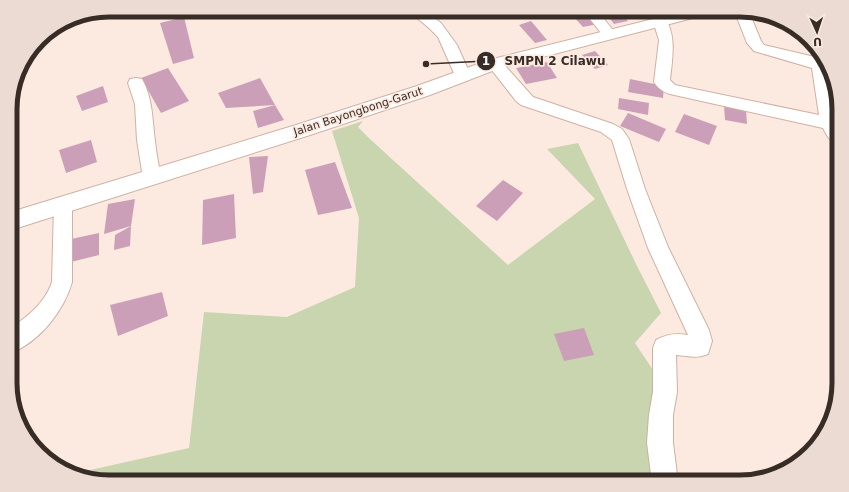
<svg xmlns="http://www.w3.org/2000/svg" width="849" height="492" font-family="'DejaVu Sans',sans-serif">
<rect width="100%" height="100%" fill="#fceae1"/>
<path fill="#c8d5ae" d="M 363,121 L 358,127 L 370,139 L 508,265 L 595,199 L 547,149 L 578,143 L 637,266 L 661,313 L 635,343 L 663,385 L 664,482 L 108,482 L 77,473 L 189,448 L 204,312 L 287,317 L 355,287 L 359,218 L 332,131 Z"/>
<path fill="#cc9fb8" d="M 603,10 L 618,10 L 628,21 L 614,24 Z
M 589,13 L 598,24 L 583,27 L 573,16 Z
M 184,17 L 194,58 L 173,64 L 160,23 Z
M 531,21 L 547,40 L 535,43 L 519,25 Z
M 595,51 L 608,65 L 595,69 L 582,55 Z
M 547,62 L 557,78 L 526,84 L 516,68 Z
M 168,68 L 189,101 L 161,113 L 141,78 Z
M 260,78 L 275,105 L 226,108 L 218,93 Z
M 630,79 L 664,86 L 663,98 L 628,92 Z
M 103,86 L 108,102 L 82,111 L 76,96 Z
M 619,98 L 649,103 L 648,115 L 618,109 Z
M 275,105 L 284,120 L 258,128 L 253,111 Z
M 724,105 L 746,109 L 747,124 L 725,120 Z
M 628,113 L 666,129 L 659,142 L 620,126 Z
M 684,114 L 717,126 L 709,145 L 675,132 Z
M 91,140 L 97,162 L 66,173 L 59,150 Z
M 268,156 L 263,192 L 253,194 L 249,157 Z
M 335,162 L 352,208 L 318,215 L 305,170 Z
M 503,180 L 523,193 L 497,221 L 476,206 Z
M 234,194 L 236,238 L 202,245 L 203,200 Z
M 135,199 L 131,226 L 104,234 L 108,204 Z
M 131,226 L 130,246 L 114,250 L 115,235 Z
M 99,233 L 99,255 L 71,262 L 71,239 Z
M 162,292 L 168,316 L 118,336 L 110,305 Z
M 584,328 L 594,355 L 564,361 L 554,334 Z"/>
<g fill="none" stroke-linecap="round" stroke-linejoin="round">
<defs>
<path id="minor" d="M 407,10 L 424,10 L 441,23 L 457,45 L 471,76 L 469,80 L 463,81 L 457,80 L 438,37 L 428,27 Z
M 583,10 L 597,10 L 616,34 L 614,37 L 609,39 L 604,37 Z
M 734,10 L 749,12 L 761,41 L 764,45 L 819,58 L 824,61 L 829,73 L 836,115 L 839,114 L 839,144 C 830,142 827,136 823,128 L 670,94 C 663,92 658,88 654,82 L 659,40 L 653,21 L 655,18 L 660,17 L 665,18 C 677,36 672,60 670,80 L 675,85 L 819,115 L 812,68 L 754,51 L 747,43 Z
M 495,59 L 500,60 L 533,97 L 613,124 L 622,129 L 629,139 L 645,189 L 668,247 L 709,330 L 712,341 L 708,354 C 696,359 688,356 676,355 L 677,392 L 673,415 L 673,443 L 678,482 L 652,482 L 647,443 L 649,415 L 653,392 L 653,348 L 656,340 C 667,334 676,333 688,335 L 648,248 L 627,189 L 612,140 L 601,132 L 521,105 L 516,101 L 487,64 L 490,60 Z
M 136,78 L 142,79 C 153,98 152,120 155,141 C 156,153 159,166 161,178 L 158,183 L 152,185 L 146,183 L 143,178 L 137,140 L 135,104 L 128,83 L 130,79 Z
M 63,197 L 70,200 L 72,205 L 72,282 C 64,311 39,342 11,353 L 11,328 C 28,316 45,303 52,282 L 54,205 L 56,200 Z"/>
<path id="primary" d="M 689,10 L 715,10 L 712,13 L 500,68 L 430,95 L 310,135 L 11,230 L 11,212 L 296,125 L 417,86 L 489,60 Z"/>
</defs>
<use href="#minor" stroke="#ceb1a3" stroke-width="2"/>
<use href="#primary" stroke="#ceb1a3" stroke-width="2"/>
<use href="#minor" fill="#fff" fill-rule="evenodd"/>
<use href="#primary" fill="#fff" fill-rule="evenodd"/>
</g>
<g text-anchor="middle" stroke-width="3.5" stroke-linejoin="round" paint-order="stroke">
<g font-size="11" fill="#372c26" stroke="#fceae1">
<text transform="translate(358 111) rotate(-18)" y="4">Jalan Bayongbong-Garut</text>
</g>
</g>
<path d="M0 0H849V492H0ZM109 17H740A92 92 0 0 1 832 109V383A92 92 0 0 1 740 475H109A92 92 0 0 1 17 383V109A92 92 0 0 1 109 17Z" fill="#ecdbd2" fill-rule="evenodd"/>
<path fill="none" stroke="#372c26" stroke-width="5" d="M109 17H740A92 92 0 0 1 832 109V383A92 92 0 0 1 740 475H109A92 92 0 0 1 17 383V109A92 92 0 0 1 109 17Z"/>
<path fill="none" stroke="#372c26" stroke-width="1.5" d="M426 64L486 61"/>
<g fill="#372c26" stroke="#fceae1" stroke-width="1.5">
<circle cx="426" cy="64" r="4"/>
<circle cx="486" cy="61" r="10"/>
</g>
<g font-size="12" text-anchor="middle" font-weight="bold" fill="#fff">
<text x="486" y="65">1</text>
</g>
<g font-size="12" text-anchor="middle" font-weight="bold" fill="#372c26" stroke="#fceae1" stroke-width="3.5" stroke-linejoin="round" paint-order="stroke">
<text x="555" y="65">SMPN 2 Cilawu</text>
</g>
<g transform="translate(817 32) rotate(177)" stroke="#fceae1" stroke-width="3" paint-order="stroke">
<path d="M0-3L7 15L0 10L-7 15Z" fill="#372c26"/>
<text y="-6" font-size="11" font-weight="bold" text-anchor="middle" fill="#372c26">U</text>
</g>
</svg>
